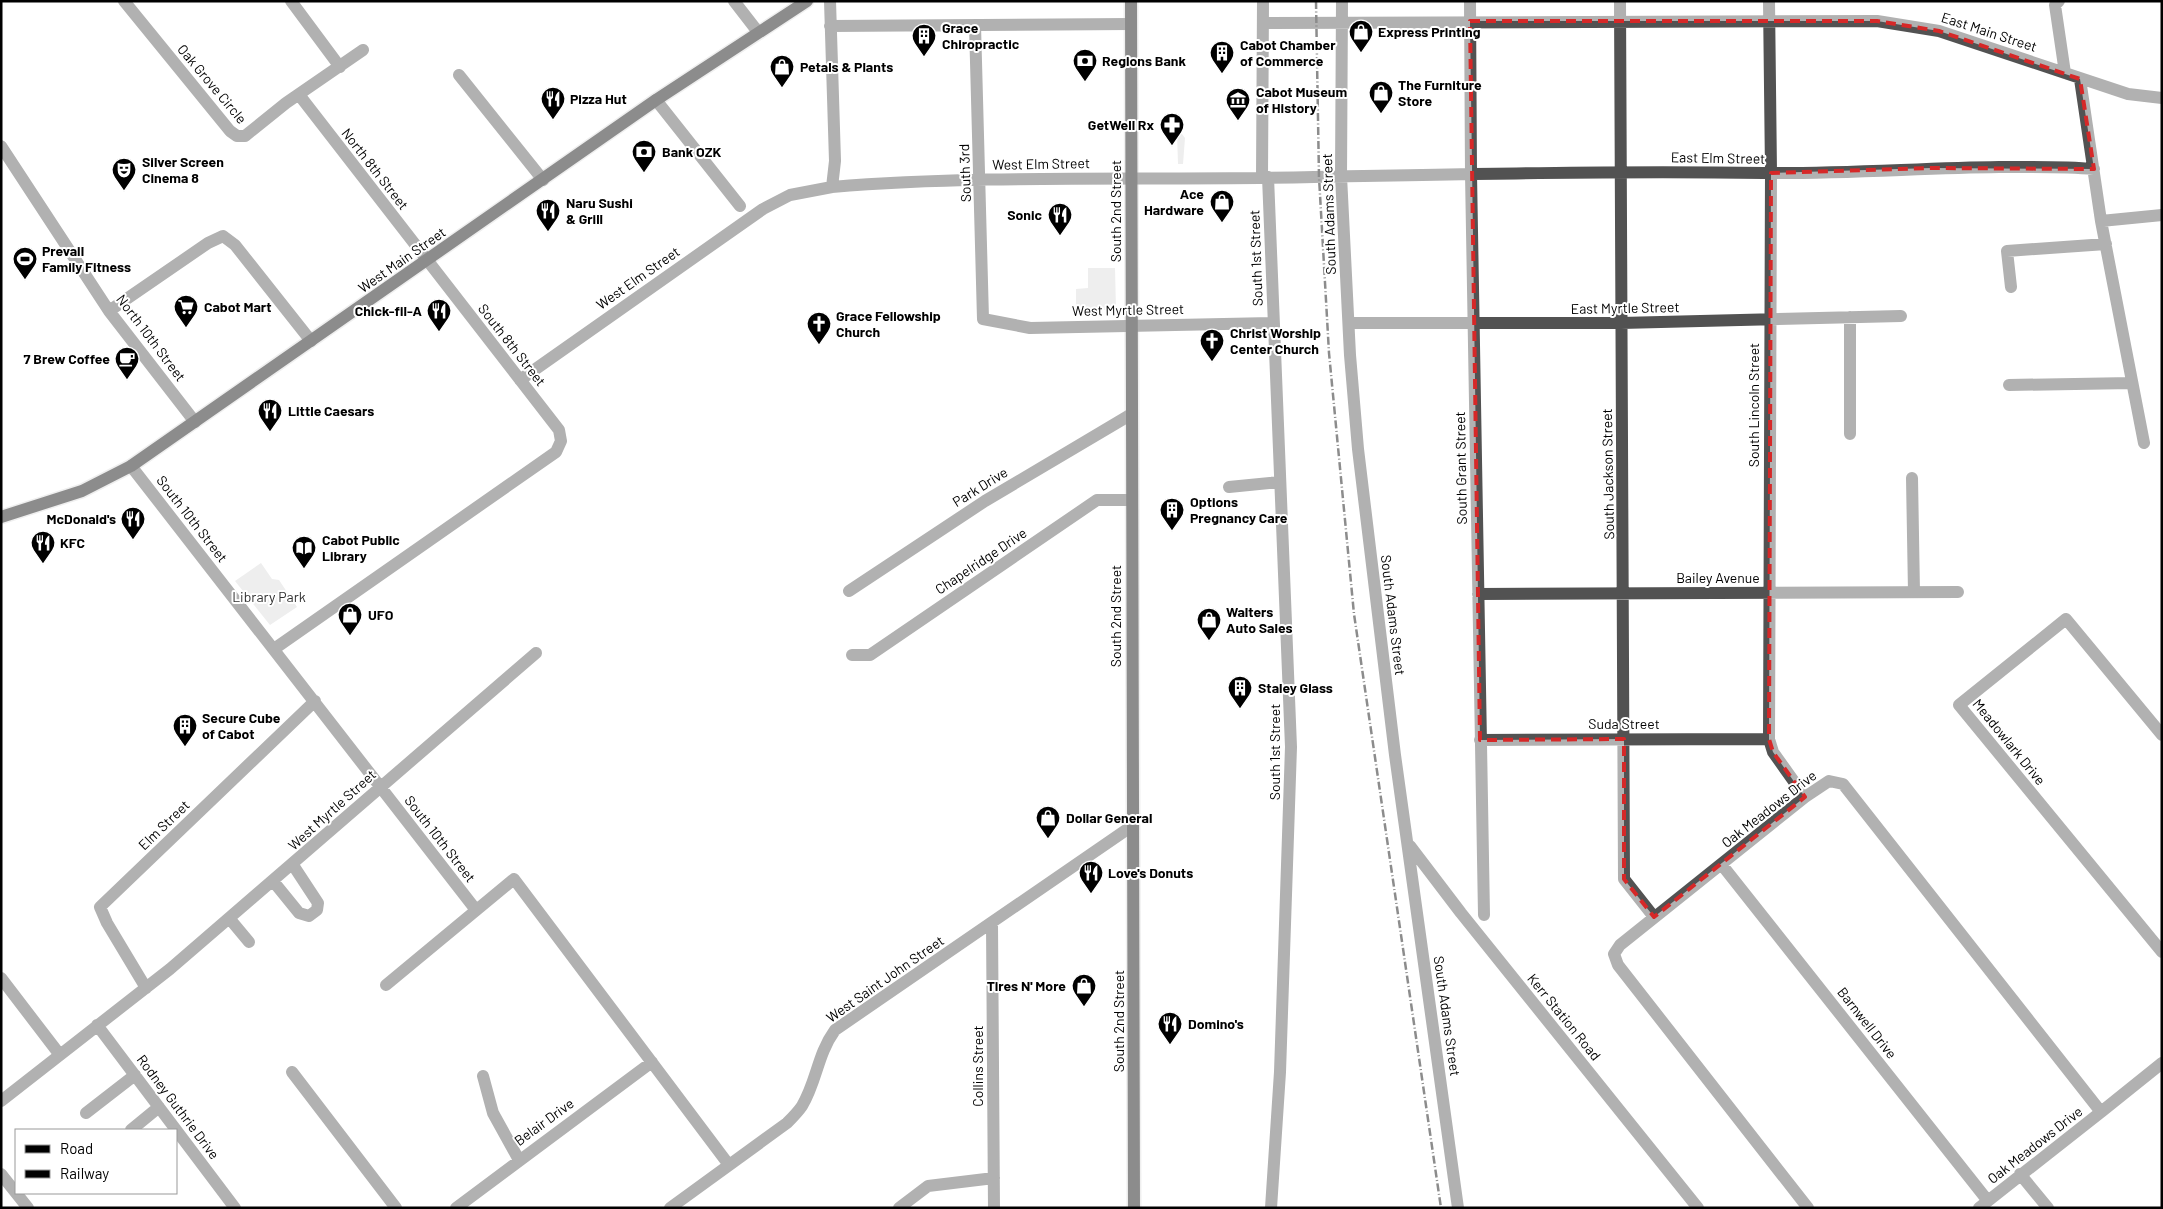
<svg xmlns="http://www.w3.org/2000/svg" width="2163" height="1209" font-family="Barlow,sans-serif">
<rect width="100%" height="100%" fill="#fff"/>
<path fill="#d9d9d9" d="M 1177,133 L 1182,134 L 1185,138 L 1183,164 L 1178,164 Z
M 1088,268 L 1115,268 L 1116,310 L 1076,310 L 1076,289 L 1088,288 Z
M 261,563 L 272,579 L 279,580 L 297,607 L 270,625 L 235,581 Z"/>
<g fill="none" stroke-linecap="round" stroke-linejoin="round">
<defs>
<path id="major" d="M 1131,1 L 1134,1208
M 1,517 L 82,491 L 131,466 L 656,100 L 807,1"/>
</defs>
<use href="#major" stroke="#dbdbdb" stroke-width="15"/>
<path stroke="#525252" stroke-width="12" d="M 124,1 L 230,131 L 237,136 L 245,136 L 286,103 L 363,50
M 291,1 L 340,67
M 734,1 L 758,32
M 830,1 L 835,161 L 832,187 C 992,174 1153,181 1314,177 C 1464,174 1614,171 1764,173 C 1842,174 1921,168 1999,167 C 2031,167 2062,166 2094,169
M 1342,1 L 1341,176 L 1350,355 L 1358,449 L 1395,755 L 1458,1208
M 1470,1 L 1471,174 L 1484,915
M 1620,1 L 1624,879 L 1654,917
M 1769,1 L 1771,173 L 1769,739 L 1773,752 L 1805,797
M 2059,1 L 2055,5 L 2065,73
M 1263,23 L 1877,21 L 1939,31 L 2128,94 L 2162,98
M 975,25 L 983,319 L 1030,328 L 1274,323
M 830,26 L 1131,24
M 459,75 L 543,180
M 2080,79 L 2101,221 L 2144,443
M 656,100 L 740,206
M 1,146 L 109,311 L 195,422
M 1262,177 L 1263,1
M 1268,177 L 1291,747 L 1280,1072 L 1271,1208
M 2101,221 L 2162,215
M 2011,287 L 2007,251 L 2106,244
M 109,311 L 208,243 L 223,236 L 235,245 L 311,341
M 1850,317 L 1850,434
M 1349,323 L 1621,323 L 1901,316
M 520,380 L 763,209 L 790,195 L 832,187
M 2009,385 L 2132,383
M 131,466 L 476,910
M 1912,478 L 1914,592
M 1229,487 L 1279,482
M 849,591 L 985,501 L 1130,415
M 1478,594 L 1958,592
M 274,649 L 556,452 L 561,441 L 559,430 L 300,96
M 852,655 L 870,655 L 1097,500 L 1131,500
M 2162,735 L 2066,619 L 1959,705 L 2162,952
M 1480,740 L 1769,739
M 1410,846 L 1461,913 L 1698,1208
M 1722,865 L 1988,1201
M 273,881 L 299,913 L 309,916 L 317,910 L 318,903 L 293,865
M 229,918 L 249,942
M 992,924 L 994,1208
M 1,978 L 60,1055
M 386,985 L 514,879 L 729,1165
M 146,988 L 107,923 L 100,907 L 315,701
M 97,1025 L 235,1208
M 292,1072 L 396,1208
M 483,1076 L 493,1113 L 519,1160
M 1,1101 L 170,969 L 536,653
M 2101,1112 L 2162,1063
M 86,1113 L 135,1075
M 131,1130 L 159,1107
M 1,1174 L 28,1208
M 2020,1174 L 2048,1208
M 456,1208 L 652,1062
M 670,1208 L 787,1123 C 792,1118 798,1112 802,1106 C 817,1081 817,1055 835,1030 L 1132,826
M 899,1208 L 928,1186 L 994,1178
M 1808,1208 L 1618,965 L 1614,954 L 1620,945 L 1805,797 L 1829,781 L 1843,784 L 2101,1112 L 1979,1208"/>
<use href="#major" stroke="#000" stroke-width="12"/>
<path stroke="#000" stroke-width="2.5" stroke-dasharray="8 2.5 1 2.5" stroke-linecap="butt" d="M 1316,1 L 1319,177 L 1329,353 L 1354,614 L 1441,1208"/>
</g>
<path d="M0 0H2163V1209H0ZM 1470,21 L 1877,21 L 1939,31 L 2080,79 L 2094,169 L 1931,168 L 1771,173 L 1769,739 L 1773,752 L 1805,797 L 1654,917 L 1624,879 L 1624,739 L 1480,740 Z" fill="#fff" fill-opacity=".55" fill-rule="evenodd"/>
<path fill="none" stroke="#d62828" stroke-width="4" stroke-dasharray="10 6" stroke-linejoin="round" d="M 1470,21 L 1877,21 L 1939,31 L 2080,79 L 2094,169 L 1931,168 L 1771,173 L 1769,739 L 1773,752 L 1805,797 L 1654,917 L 1624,879 L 1624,739 L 1480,740 Z"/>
<defs>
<symbol id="shop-pin" viewBox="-11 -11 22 30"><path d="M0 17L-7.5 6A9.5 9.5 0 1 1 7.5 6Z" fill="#000" stroke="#fff"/><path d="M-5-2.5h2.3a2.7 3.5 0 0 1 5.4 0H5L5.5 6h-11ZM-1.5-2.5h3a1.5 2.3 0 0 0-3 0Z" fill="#fff"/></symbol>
<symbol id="building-pin" viewBox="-11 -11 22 30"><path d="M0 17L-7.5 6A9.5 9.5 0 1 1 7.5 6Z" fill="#000" stroke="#fff"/><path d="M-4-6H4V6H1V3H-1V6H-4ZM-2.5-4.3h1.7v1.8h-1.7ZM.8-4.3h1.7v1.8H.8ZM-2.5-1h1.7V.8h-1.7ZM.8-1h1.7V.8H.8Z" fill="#fff"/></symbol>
<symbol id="bank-pin" viewBox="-11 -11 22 30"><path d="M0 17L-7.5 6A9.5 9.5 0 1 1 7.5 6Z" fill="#000" stroke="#fff"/><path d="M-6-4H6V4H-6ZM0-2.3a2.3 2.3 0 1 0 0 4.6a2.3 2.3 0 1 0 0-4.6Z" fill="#fff"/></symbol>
<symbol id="restaurant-pin" viewBox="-11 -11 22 30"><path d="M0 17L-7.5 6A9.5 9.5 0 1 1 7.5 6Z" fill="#000" stroke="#fff"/><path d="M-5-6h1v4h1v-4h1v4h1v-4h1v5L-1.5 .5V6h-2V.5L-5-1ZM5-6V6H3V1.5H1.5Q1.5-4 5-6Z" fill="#fff"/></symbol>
<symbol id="museum-pin" viewBox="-11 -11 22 30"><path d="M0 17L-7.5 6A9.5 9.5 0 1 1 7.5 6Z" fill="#000" stroke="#fff"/><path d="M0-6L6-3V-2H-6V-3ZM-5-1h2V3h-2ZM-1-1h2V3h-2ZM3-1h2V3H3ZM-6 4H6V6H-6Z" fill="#fff"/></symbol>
<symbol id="pharmacy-pin" viewBox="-11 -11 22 30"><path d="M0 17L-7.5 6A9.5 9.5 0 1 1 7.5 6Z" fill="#000" stroke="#fff"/><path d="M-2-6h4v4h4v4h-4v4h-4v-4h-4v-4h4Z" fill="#fff"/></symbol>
<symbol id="theatre-pin" viewBox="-11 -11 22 30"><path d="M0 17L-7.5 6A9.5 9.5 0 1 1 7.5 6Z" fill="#000" stroke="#fff"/><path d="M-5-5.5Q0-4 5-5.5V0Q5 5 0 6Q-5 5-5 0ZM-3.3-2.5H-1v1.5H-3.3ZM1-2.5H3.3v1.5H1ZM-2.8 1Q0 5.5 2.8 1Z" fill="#fff"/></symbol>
<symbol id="stadium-pin" viewBox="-11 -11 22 30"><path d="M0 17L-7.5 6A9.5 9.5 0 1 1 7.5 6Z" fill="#000" stroke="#fff"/><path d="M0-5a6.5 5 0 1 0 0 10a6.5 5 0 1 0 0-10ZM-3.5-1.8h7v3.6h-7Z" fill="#fff"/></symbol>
<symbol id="supermarket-pin" viewBox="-11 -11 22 30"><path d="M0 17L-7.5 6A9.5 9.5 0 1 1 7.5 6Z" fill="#000" stroke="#fff"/><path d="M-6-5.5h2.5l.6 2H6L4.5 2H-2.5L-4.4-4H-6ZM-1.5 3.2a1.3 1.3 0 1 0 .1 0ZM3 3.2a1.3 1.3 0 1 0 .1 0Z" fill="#fff"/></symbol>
<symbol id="church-pin" viewBox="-11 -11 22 30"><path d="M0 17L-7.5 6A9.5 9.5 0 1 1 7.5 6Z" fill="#000" stroke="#fff"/><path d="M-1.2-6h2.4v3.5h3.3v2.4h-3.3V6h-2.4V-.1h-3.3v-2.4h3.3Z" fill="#fff"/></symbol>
<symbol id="cafe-pin" viewBox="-11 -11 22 30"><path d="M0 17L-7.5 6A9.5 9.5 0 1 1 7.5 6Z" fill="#000" stroke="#fff"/><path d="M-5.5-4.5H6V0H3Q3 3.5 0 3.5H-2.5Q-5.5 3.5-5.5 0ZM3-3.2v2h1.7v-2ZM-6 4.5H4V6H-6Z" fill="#fff"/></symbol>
<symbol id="library-pin" viewBox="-11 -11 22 30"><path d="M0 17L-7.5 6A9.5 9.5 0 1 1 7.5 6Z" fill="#000" stroke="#fff"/><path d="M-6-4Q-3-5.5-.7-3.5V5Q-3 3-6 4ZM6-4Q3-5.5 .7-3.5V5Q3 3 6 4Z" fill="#fff"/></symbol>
</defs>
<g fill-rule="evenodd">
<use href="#shop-pin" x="1347" y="18" width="28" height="38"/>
<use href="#building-pin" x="910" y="22" width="28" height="38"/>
<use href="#building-pin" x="1208" y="39" width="28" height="38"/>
<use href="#bank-pin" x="1071" y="47" width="28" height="38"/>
<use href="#shop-pin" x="768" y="53" width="28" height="38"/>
<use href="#shop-pin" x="1367" y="79" width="28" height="38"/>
<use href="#restaurant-pin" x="539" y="85" width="28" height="38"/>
<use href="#museum-pin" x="1224" y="86" width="28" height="38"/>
<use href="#pharmacy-pin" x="1158" y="111" width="28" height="38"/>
<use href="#bank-pin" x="630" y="138" width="28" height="38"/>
<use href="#theatre-pin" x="110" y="156" width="28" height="38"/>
<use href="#shop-pin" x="1208" y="188" width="28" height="38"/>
<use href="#restaurant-pin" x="534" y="197" width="28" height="38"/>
<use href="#restaurant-pin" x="1046" y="201" width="28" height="38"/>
<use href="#stadium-pin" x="11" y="245" width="28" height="38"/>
<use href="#supermarket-pin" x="172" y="293" width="28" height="38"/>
<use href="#restaurant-pin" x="425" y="297" width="28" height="38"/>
<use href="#church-pin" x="805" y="310" width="28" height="38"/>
<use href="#church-pin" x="1198" y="327" width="28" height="38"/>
<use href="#cafe-pin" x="113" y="345" width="28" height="38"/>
<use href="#restaurant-pin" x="256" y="397" width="28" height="38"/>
<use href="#building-pin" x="1158" y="496" width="28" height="38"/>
<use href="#restaurant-pin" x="119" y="505" width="28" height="38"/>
<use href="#restaurant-pin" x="29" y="529" width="28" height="38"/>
<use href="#library-pin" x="290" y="534" width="28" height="38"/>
<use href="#shop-pin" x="336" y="601" width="28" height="38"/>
<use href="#shop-pin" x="1195" y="606" width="28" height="38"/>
<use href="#building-pin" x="1226" y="674" width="28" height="38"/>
<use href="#building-pin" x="171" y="712" width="28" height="38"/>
<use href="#shop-pin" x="1034" y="804" width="28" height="38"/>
<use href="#restaurant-pin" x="1077" y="859" width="28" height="38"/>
<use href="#shop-pin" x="1070" y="972" width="28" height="38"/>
<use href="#restaurant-pin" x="1156" y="1010" width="28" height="38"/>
</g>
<g text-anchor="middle" stroke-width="4" stroke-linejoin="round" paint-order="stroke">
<g font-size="14" font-weight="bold" fill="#000" stroke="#fff" text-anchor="start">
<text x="942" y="33">Grace<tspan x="942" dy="16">Chiropractic</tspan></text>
<text x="1378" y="37">Express Printing</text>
<text x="1240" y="50">Cabot Chamber<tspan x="1240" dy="16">of Commerce</tspan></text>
<text x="1102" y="66">Regions Bank</text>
<text x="800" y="72">Petals &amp; Plants</text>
<text x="1398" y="90">The Furniture<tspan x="1398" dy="16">Store</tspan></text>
<text x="1256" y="97">Cabot Museum<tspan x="1256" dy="16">of History</tspan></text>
<text x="570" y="104">Pizza Hut</text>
<text x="1154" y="130" text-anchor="end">GetWell Rx</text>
<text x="662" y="157">Bank OZK</text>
<text x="142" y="167">Silver Screen<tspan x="142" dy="16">Cinema 8</tspan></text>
<text x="1204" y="199" text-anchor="end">Ace<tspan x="1204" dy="16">Hardware</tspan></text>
<text x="566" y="208">Naru Sushi<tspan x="566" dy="16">&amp; Grill</tspan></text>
<text x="1042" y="220" text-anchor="end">Sonic</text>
<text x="42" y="256">Prevail<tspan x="42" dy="16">Family Fitness</tspan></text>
<text x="204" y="312">Cabot Mart</text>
<text x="422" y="316" text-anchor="end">Chick-fil-A</text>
<text x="836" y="321">Grace Fellowship<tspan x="836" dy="16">Church</tspan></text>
<text x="1230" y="338">Christ Worship<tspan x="1230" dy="16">Center Church</tspan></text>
<text x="110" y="364" text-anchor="end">7 Brew Coffee</text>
<text x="288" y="416">Little Caesars</text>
<text x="1190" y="507">Options<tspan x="1190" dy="16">Pregnancy Care</tspan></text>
<text x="116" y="524" text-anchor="end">McDonald's</text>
<text x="322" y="545">Cabot Public<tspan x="322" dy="16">Library</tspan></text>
<text x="60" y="548">KFC</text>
<text x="1226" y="617">Walters<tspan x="1226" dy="16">Auto Sales</tspan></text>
<text x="368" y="620">UFO</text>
<text x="1258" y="693">Staley Glass</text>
<text x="202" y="723">Secure Cube<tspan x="202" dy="16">of Cabot</tspan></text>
<text x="1066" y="823">Dollar General</text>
<text x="1108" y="878">Love's Donuts</text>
<text x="1066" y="991" text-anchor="end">Tires N' More</text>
<text x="1188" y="1029">Domino's</text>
</g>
<g font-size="14" fill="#000" stroke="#fff">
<text transform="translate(1989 32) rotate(18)" y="5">East Main Street</text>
<text transform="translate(212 84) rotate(50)" y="5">Oak Grove Circle</text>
<text transform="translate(1718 158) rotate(1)" y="5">East Elm Street</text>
<text transform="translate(1041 164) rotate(-1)" y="5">West Elm Street</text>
<text transform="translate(375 169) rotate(52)" y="5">North 8th Street</text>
<text transform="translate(965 173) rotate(-92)" y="5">South 3rd</text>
<text transform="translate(1116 211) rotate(-90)" y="5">South 2nd Street</text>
<text transform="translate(1329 214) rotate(-92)" y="5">South Adams Street</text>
<text transform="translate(1256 258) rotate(-92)" y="5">South 1st Street</text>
<text transform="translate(402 260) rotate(-35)" y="5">West Main Street</text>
<text transform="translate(638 278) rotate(-35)" y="5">West Elm Street</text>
<text transform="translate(1625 308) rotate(-1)" y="5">East Myrtle Street</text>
<text transform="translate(1128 310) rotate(-1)" y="5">West Myrtle Street</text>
<text transform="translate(151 338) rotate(53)" y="5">North 10th Street</text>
<text transform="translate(512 345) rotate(52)" y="5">South 8th Street</text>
<text transform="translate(1754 405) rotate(-90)" y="5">South Lincoln Street</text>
<text transform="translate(1461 468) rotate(-91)" y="5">South Grant Street</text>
<text transform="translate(1608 474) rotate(-91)" y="5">South Jackson Street</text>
<text transform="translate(980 487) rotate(-32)" y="5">Park Drive</text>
<text transform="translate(192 519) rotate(52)" y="5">South 10th Street</text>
<text transform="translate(981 561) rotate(-34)" y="5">Chapelridge Drive</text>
<text x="1718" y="583">Bailey Avenue</text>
<text transform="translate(1393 615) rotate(83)" y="5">South Adams Street</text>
<text transform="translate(1116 616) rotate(-90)" y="5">South 2nd Street</text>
<text x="1624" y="729">Suda Street</text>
<text transform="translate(2009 742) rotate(51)" y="5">Meadowlark Drive</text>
<text transform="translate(1275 752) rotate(-90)" y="5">South 1st Street</text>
<text transform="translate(1769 809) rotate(-38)" y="5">Oak Meadows Drive</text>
<text transform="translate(332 810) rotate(-42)" y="5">West Myrtle Street</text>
<text transform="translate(164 825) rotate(-44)" y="5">Elm Street</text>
<text transform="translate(440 839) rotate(52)" y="5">South 10th Street</text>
<text transform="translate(885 979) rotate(-35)" y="5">West Saint John Street</text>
<text transform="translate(1447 1016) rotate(82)" y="5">South Adams Street</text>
<text transform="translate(1564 1017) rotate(51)" y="5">Kerr Station Road</text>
<text transform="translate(1119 1021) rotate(-90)" y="5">South 2nd Street</text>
<text transform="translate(1867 1023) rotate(52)" y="5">Barnwell Drive</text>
<text transform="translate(978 1066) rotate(-90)" y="5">Collins Street</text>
<text transform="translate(178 1107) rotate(53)" y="5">Rodney Guthrie Drive</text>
<text transform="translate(544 1122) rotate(-36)" y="5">Belair Drive</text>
<text transform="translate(2035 1145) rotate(-38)" y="5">Oak Meadows Drive</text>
</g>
<g font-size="14" fill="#303030" stroke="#fff">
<text x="269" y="602">Library Park</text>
</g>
</g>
<rect width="2163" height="1209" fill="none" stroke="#000000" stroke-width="5"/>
<rect x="15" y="1129" width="162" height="65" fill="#ffffff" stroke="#999999"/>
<rect x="25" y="1145" width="25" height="8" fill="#000000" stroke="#999999"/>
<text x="60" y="1154" font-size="15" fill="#000000">Road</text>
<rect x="25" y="1170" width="25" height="8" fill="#000000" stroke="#999999"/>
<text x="60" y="1179" font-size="15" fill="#000000">Railway</text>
</svg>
